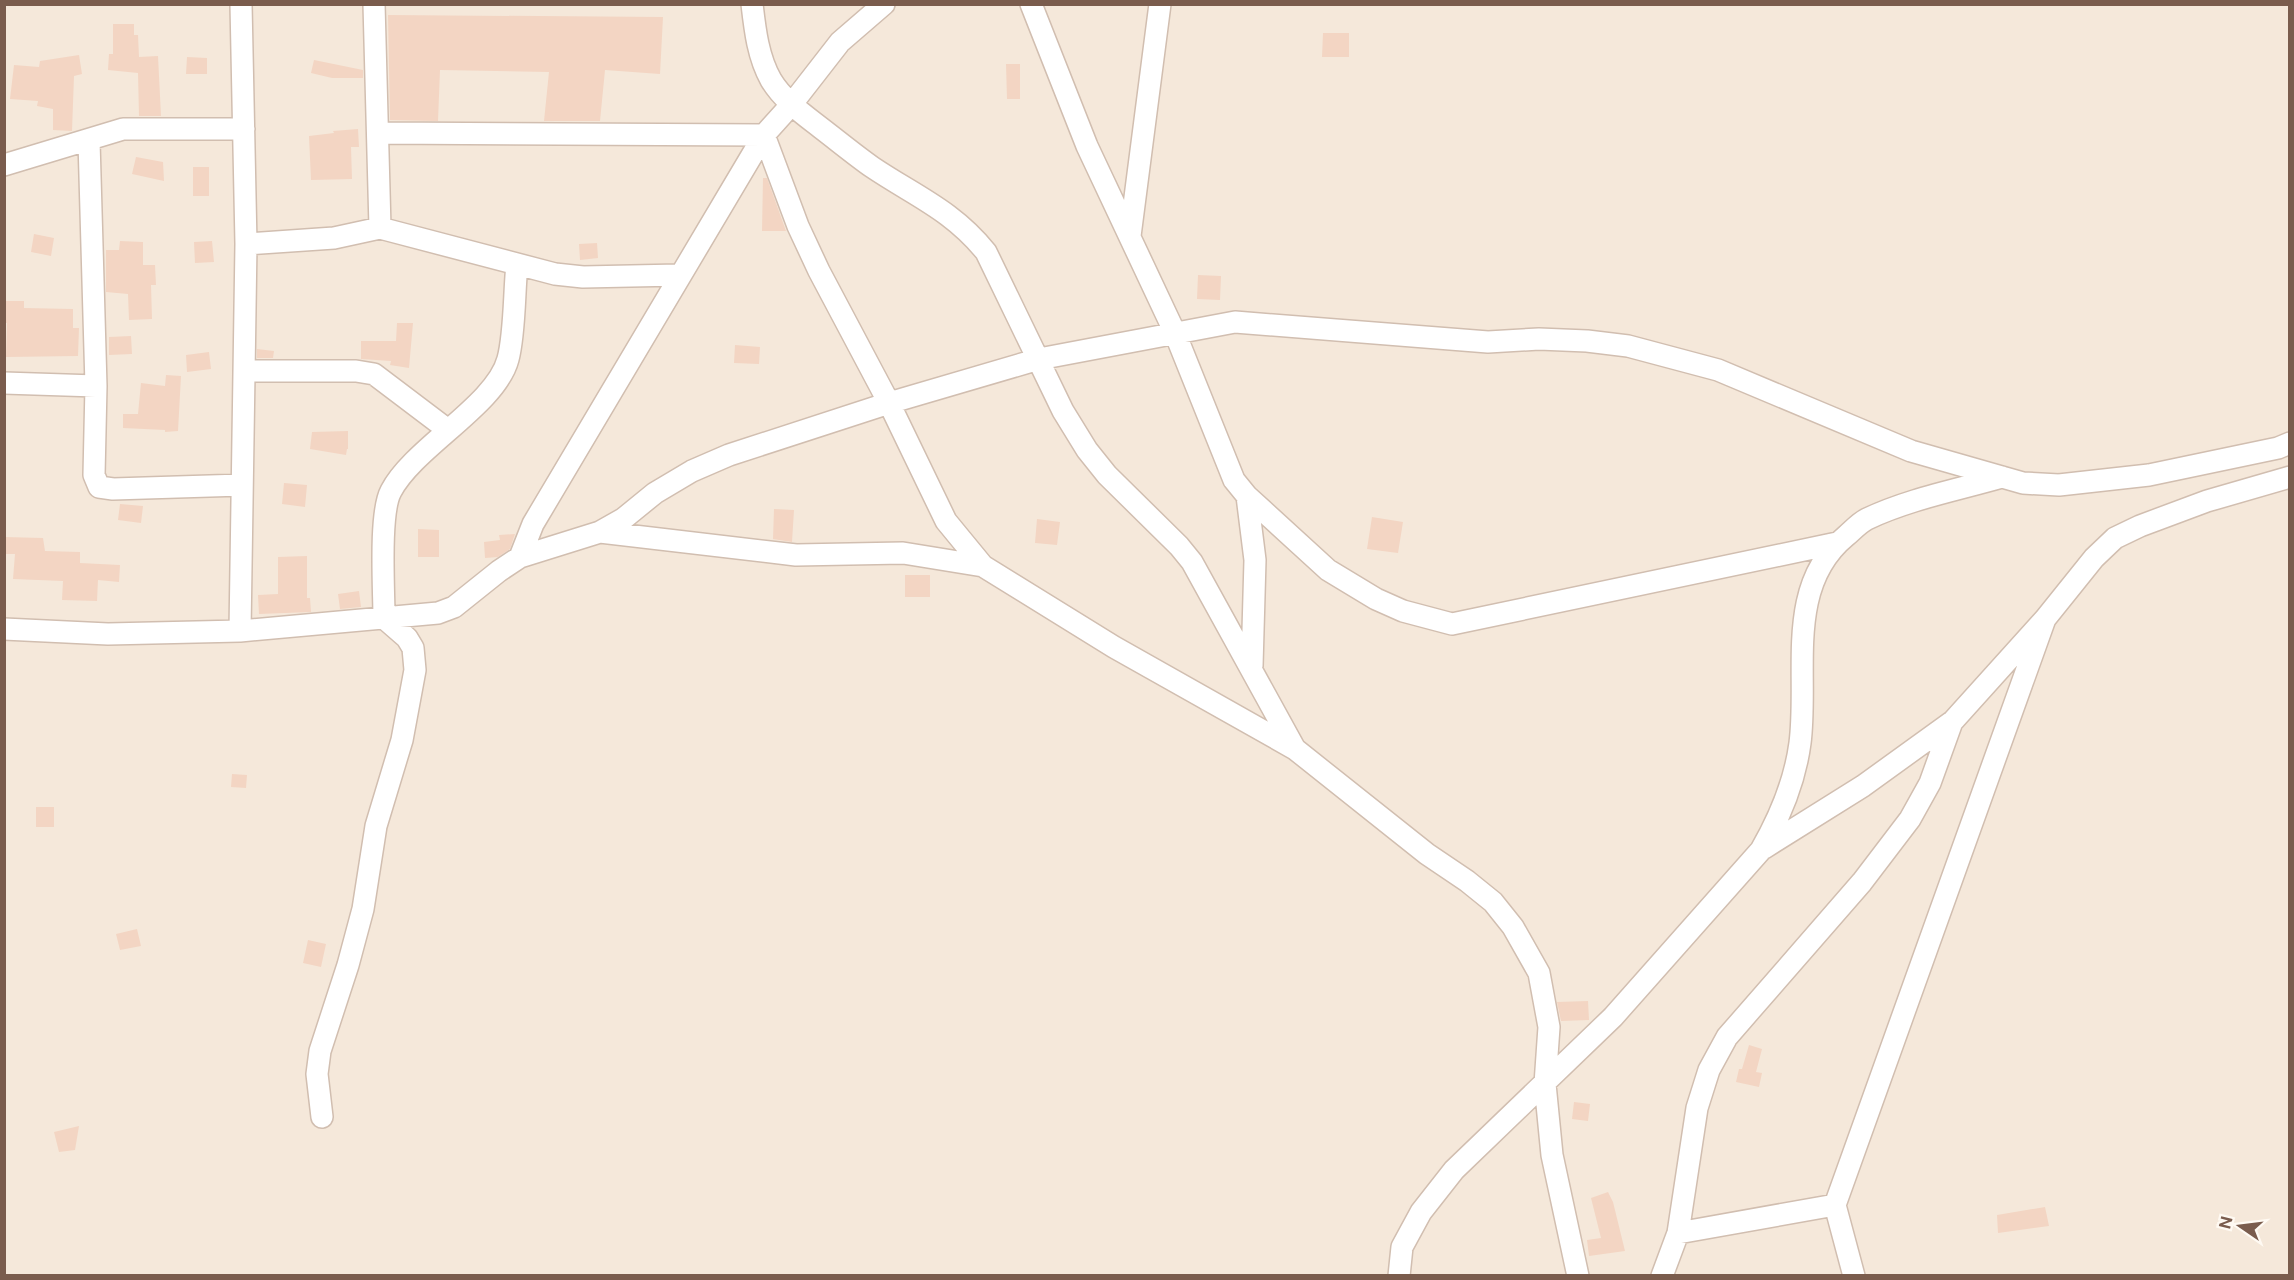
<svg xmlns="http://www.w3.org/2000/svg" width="2294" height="1280" font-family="'Public Sans',sans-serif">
<rect width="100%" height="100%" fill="#fdf6ec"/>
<path fill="#f5e8da" d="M 5,5 L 2289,5 L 2289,1275 L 5,1275 Z"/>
<path fill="#f3d5c3" d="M 388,15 L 663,17 L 660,74 L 605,70 L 600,121 L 544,121 L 549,72 L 440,70 L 438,121 L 390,120 Z
M 113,24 L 134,24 L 134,35 L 138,35 L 139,57 L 158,56 L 161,116 L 139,116 L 138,73 L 108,70 L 109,54 L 113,54 Z
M 1323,33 L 1349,33 L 1349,57 L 1322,57 Z
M 79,55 L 82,74 L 74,76 L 72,131 L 53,130 L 53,109 L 37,106 L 38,101 L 10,99 L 14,65 L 39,67 L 40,61 Z
M 187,57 L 207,58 L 207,74 L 186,74 Z
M 314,60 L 363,70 L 363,78 L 332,78 L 311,73 Z
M 1006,64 L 1020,64 L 1020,99 L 1007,99 Z
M 358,129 L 359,147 L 351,147 L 352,179 L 311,180 L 309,136 L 334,133 L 333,131 Z
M 136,157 L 163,162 L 164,181 L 132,174 Z
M 193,167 L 209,167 L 209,196 L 193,196 Z
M 763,178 L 767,178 L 786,231 L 762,231 Z
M 34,234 L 54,238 L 51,256 L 31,252 Z
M 120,241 L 143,242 L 143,265 L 155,265 L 156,285 L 151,285 L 152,319 L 129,320 L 128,294 L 106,292 L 106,250 L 119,250 Z
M 212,241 L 214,262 L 195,263 L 194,242 Z
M 597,243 L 598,258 L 580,260 L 579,244 Z
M 1198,275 L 1221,276 L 1220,300 L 1197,299 Z
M 4,301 L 24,301 L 24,308 L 73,309 L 73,328 L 79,328 L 78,356 L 6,357 L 7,323 L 4,323 Z
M 397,323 L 413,323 L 409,368 L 390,365 L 391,361 L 361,359 L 361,341 L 396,341 Z
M 131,336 L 132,354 L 109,355 L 109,337 Z
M 735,345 L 760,347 L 759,364 L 734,363 Z
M 257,349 L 274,351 L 273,358 L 257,358 Z
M 209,352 L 211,369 L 187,372 L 186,355 Z
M 166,375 L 181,376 L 178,431 L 165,432 L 165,430 L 123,428 L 123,414 L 138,414 L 141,383 L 165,386 Z
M 348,431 L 348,449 L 347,449 L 346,455 L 310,449 L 312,432 Z
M 284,483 L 307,485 L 305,507 L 282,504 Z
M 120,504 L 143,506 L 141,523 L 118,520 Z
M 774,509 L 794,510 L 792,542 L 773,539 Z
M 1372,517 L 1403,522 L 1398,553 L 1367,549 Z
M 1037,519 L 1060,522 L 1057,545 L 1035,543 Z
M 418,529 L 439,530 L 439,557 L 418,557 Z
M 515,534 L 510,549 L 498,557 L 485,558 L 484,542 L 500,540 L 499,535 Z
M 4,537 L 43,538 L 45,551 L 80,552 L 80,563 L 120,565 L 119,582 L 98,580 L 97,601 L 62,600 L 63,581 L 13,579 L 15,554 L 4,554 Z
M 307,556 L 307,598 L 310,598 L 311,612 L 259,614 L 258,595 L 278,594 L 278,557 Z
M 905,575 L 930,575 L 930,597 L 905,597 Z
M 359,591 L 361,607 L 340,609 L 338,594 Z
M 232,774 L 247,775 L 246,788 L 231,787 Z
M 36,807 L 54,807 L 54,827 L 36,827 Z
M 137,929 L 141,946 L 120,950 L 116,934 Z
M 308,940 L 326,944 L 321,967 L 303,963 Z
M 1588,1001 L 1589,1020 L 1561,1021 L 1557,1002 Z
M 1749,1045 L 1762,1049 L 1756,1072 L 1762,1073 L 1759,1087 L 1736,1082 L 1739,1069 L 1742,1069 Z
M 1574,1102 L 1590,1104 L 1588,1121 L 1572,1119 Z
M 79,1126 L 75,1150 L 59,1152 L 54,1132 Z
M 1608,1192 L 1613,1202 L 1625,1251 L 1589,1256 L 1587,1240 L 1601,1238 L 1591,1198 Z
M 2045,1207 L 2049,1226 L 1998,1233 L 1997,1215 Z"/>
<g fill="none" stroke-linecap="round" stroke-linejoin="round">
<defs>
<path id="street" d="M 374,4 L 380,228
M 752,4 C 755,30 758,57 771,80 C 783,100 803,114 821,128 C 838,141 855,155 872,167 C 915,196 952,210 986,252 L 1063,411 L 1087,450 L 1107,475 L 1179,546 L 1192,562 L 1295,749
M 1031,4 L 1087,146 L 1175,333 L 1234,480 L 1247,496 L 1328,570 L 1376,599 L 1403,611 L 1452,624 L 1837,543
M 378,133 L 764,135
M 764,135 L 798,226 L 819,271 L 889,403 L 946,521 L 983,566 L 1114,647 L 1295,749 L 1427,854 L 1467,881 L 1493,902 L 1513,927 L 1539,973 L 1549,1027 L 1545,1084 L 1552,1155 L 1578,1276
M 89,141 L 96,386 L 94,475 L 99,487 L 113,489 L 242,485
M 4,165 L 123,129 L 244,129
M 1130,236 L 1160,4
M 246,244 L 334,238 L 380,228 L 555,274 L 583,277 L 679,275
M 244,371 L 356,371 L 374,374 L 448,430
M 4,383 L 96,386
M 1247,496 L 1255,560 L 1252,666
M 600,532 L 796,555 L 903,553 L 983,566
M 520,557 L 533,524 L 764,135 L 791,105 L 840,42 L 884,4
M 4,629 L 108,634 L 240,631 L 438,613 L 454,607 L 499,571 L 520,557 L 600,532 L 623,519 L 655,493 L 692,471 L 729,455 L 889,403 L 1039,359 L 1235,322 L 1488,342 L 1539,339 L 1587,341 L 1628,346 L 1718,370 L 1911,451 L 2023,483 L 2059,485 L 2149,475 L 2278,448 L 2290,443
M 240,631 L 246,244 L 241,4
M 1764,848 L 1863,786 L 1953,721 L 2045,619 L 2094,558 L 2115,538 L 2140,526 L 2207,501 L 2290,477
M 322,1117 L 317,1074 L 320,1051 L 348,965 L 363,909 L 376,826 L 402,740 L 415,670 L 413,648 L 407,638 L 384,618 C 384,590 379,513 391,491 C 414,447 496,405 508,359 C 515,333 514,292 517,264
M 1678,1233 L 1835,1205
M 1399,1276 L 1402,1247 L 1421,1212 L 1454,1170 L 1613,1017 L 1761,850 C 1780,817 1795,781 1800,743 C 1809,674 1784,587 1846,536 C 1852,531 1859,523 1867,519 C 1909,499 1957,490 2002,477
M 1662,1276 L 1678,1233 L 1697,1108 L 1709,1070 L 1727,1037 L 1862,882 L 1910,819 L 1930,783 L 1952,722
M 1854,1276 L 1835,1205 L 2045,619"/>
</defs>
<use href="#street" stroke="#d1beb0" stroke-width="24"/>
<use href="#street" stroke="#fff" stroke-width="21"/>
</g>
<rect width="2294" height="1280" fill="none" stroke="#7a5c4d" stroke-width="12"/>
<g transform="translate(2240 1226) rotate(284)" stroke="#fffaf3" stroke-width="4.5" paint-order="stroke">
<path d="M0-4.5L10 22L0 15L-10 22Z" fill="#7a5c4d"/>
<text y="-9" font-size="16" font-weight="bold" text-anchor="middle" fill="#7a5c4d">N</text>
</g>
</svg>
